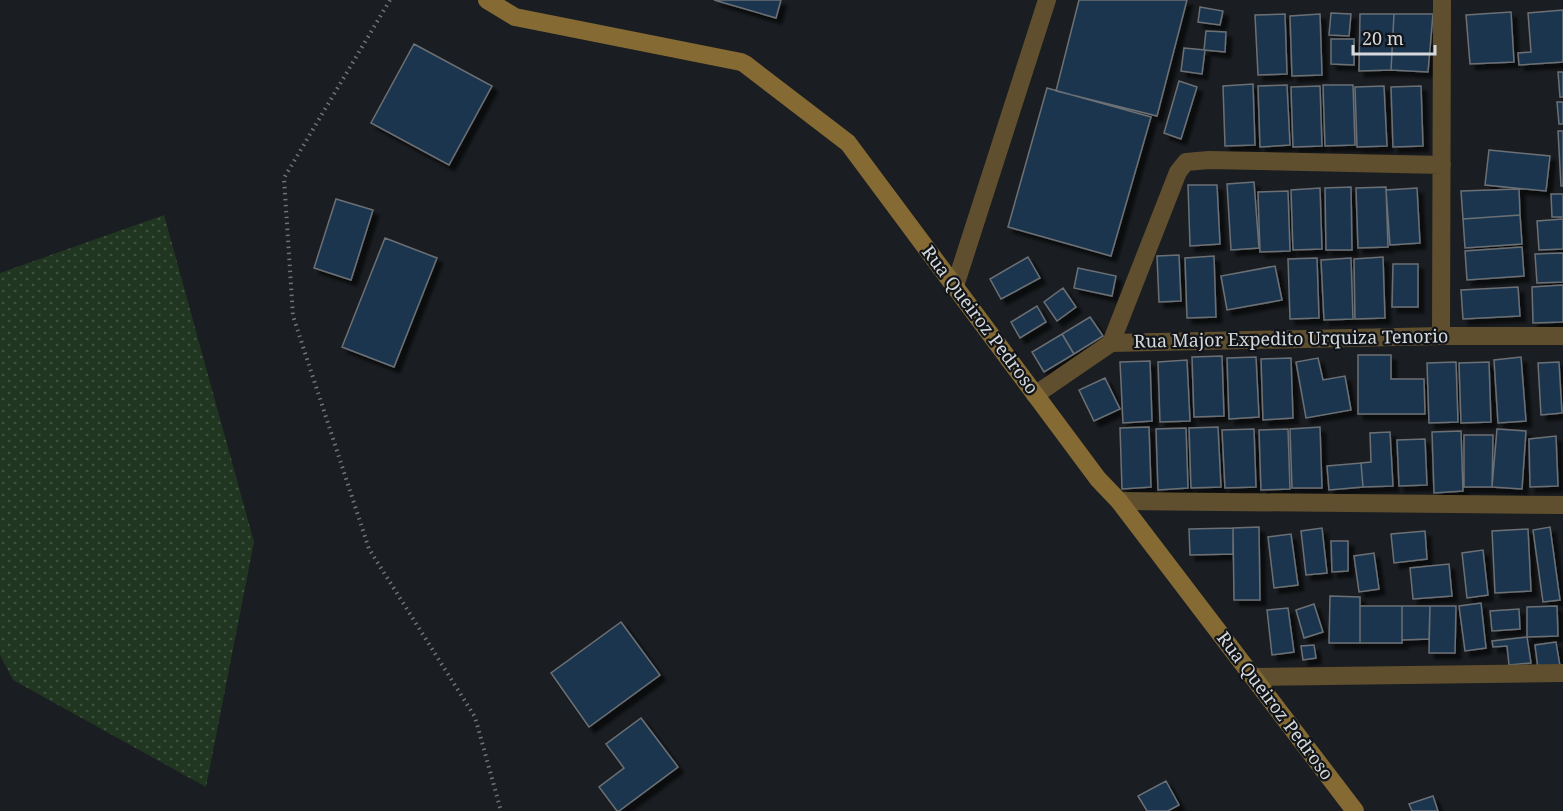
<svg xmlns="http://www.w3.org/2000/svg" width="1563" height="811" font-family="'Noto Serif',serif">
<defs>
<pattern id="grass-dots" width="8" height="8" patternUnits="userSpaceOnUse" patternTransform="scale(1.5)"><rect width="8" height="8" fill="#203620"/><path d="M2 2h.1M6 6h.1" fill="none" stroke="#405240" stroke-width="1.8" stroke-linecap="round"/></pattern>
<filter id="shadow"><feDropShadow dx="5.5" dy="5.5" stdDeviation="1.5" flood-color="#0009"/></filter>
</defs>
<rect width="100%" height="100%" fill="#1a1d21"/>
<path fill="url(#grass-dots)" d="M 164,215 L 254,542 L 206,787 L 13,680 L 0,655 L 0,273 Z"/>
<path fill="#1a364f" stroke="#6c7075" stroke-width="1.5" filter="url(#shadow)" d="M 714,0 L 781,0 L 776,18 Z
M 1079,0 L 1187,0 L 1157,116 L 1056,91 Z
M 1200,7 L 1223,11 L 1220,25 L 1198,22 Z
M 1563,10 L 1563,62 L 1519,65 L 1518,53 L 1531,52 L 1528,13 Z
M 1511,12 L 1514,62 L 1470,64 L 1466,15 Z
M 1331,13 L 1351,14 L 1349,36 L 1329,35 Z
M 1285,14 L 1287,74 L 1258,75 L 1255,15 Z
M 1320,14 L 1322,75 L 1292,76 L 1290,16 Z
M 1360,14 L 1394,14 L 1391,70 L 1359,71 Z
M 1394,14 L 1433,14 L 1428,72 L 1391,70 Z
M 1206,31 L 1226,32 L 1225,52 L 1204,50 Z
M 1331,39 L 1354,39 L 1354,65 L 1331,64 Z
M 414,44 L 492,86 L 449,165 L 371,123 Z
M 1184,48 L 1205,50 L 1202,74 L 1181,71 Z
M 1558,72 L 1563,72 L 1563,97 L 1560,97 Z
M 1179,81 L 1197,87 L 1181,139 L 1164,133 Z
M 1253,84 L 1255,145 L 1225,146 L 1223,86 Z
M 1287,85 L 1290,145 L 1260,147 L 1258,86 Z
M 1323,85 L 1353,85 L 1355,145 L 1325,146 Z
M 1320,86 L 1322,146 L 1293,147 L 1291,87 Z
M 1384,86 L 1387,146 L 1357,147 L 1355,87 Z
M 1421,86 L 1423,146 L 1393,147 L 1391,87 Z
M 1047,88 L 1151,117 L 1111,256 L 1008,227 Z
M 1557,102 L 1563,102 L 1563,124 L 1559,124 Z
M 1558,131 L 1563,131 L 1563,186 L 1561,186 Z
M 1489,150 L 1550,156 L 1546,191 L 1485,185 Z
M 1254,182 L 1259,248 L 1231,250 L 1227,184 Z
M 1188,185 L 1217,185 L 1220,244 L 1190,246 Z
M 1351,187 L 1352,250 L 1326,250 L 1325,188 Z
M 1386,187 L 1388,247 L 1358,248 L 1356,188 Z
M 1320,188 L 1322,249 L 1293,250 L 1291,190 Z
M 1417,188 L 1420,243 L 1390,245 L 1386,190 Z
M 1519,189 L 1520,215 L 1463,219 L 1461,191 Z
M 1288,191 L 1290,251 L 1260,252 L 1258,192 Z
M 1551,194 L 1563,194 L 1563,217 L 1552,217 Z
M 336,199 L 373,210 L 351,280 L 314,268 Z
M 1520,215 L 1522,244 L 1465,248 L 1463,219 Z
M 1563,219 L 1563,249 L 1539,250 L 1537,221 Z
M 385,238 L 437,258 L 394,367 L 342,347 Z
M 1522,247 L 1524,276 L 1467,280 L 1465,251 Z
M 1563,253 L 1563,282 L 1537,283 L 1535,254 Z
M 1179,255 L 1181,301 L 1159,302 L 1157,256 Z
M 1214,256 L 1216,317 L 1187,318 L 1185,258 Z
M 1028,257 L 1040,278 L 1001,299 L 990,279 Z
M 1383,257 L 1385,318 L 1355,319 L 1354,259 Z
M 1317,258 L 1319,318 L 1290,319 L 1288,259 Z
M 1351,258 L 1353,319 L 1324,320 L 1321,260 Z
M 1393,264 L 1418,264 L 1418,307 L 1392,307 Z
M 1275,266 L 1282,300 L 1227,310 L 1221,276 Z
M 1078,268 L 1116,276 L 1112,296 L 1074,288 Z
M 1563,285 L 1563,322 L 1533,323 L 1532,287 Z
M 1518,287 L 1520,316 L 1463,319 L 1461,290 Z
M 1063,288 L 1076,307 L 1057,321 L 1044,302 Z
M 1037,306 L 1046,322 L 1020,338 L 1011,322 Z
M 1090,317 L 1103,336 L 1074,354 L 1062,334 Z
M 1062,334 L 1074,354 L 1044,372 L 1032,352 Z
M 1358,355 L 1391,355 L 1391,379 L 1424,379 L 1425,414 L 1358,414 Z
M 1222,356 L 1224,416 L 1194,417 L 1192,357 Z
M 1256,357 L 1259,417 L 1229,419 L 1227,358 Z
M 1521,357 L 1526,421 L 1498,423 L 1494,360 Z
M 1291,358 L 1293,418 L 1263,420 L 1261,359 Z
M 1318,358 L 1323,380 L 1345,376 L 1351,410 L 1306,418 L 1296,362 Z
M 1187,360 L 1190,421 L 1160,422 L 1158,362 Z
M 1150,361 L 1152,421 L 1123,423 L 1120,362 Z
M 1456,362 L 1458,422 L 1429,423 L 1427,363 Z
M 1489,362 L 1491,422 L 1461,423 L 1459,363 Z
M 1559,362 L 1562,413 L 1541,415 L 1538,363 Z
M 1105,378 L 1120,409 L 1094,421 L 1079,390 Z
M 1149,427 L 1151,487 L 1122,489 L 1120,428 Z
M 1218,427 L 1221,487 L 1191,488 L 1189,428 Z
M 1320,427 L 1322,488 L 1292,488 L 1290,429 Z
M 1186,428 L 1188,488 L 1158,490 L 1156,429 Z
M 1254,429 L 1256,487 L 1225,488 L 1222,430 Z
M 1288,429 L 1290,489 L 1261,490 L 1259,430 Z
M 1497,429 L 1526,431 L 1522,489 L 1492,487 Z
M 1461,431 L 1463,491 L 1434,493 L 1432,432 Z
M 1390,432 L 1393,486 L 1363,487 L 1361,463 L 1371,462 L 1370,433 Z
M 1464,435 L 1493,435 L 1492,487 L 1464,487 Z
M 1556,436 L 1558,486 L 1530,487 L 1529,439 Z
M 1425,439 L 1427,485 L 1399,486 L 1397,440 Z
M 1361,463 L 1363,487 L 1329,490 L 1327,466 Z
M 1259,527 L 1260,600 L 1234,600 L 1233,528 Z
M 1550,527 L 1560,600 L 1543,602 L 1533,530 Z
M 1233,528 L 1233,554 L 1190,555 L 1189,529 Z
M 1322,528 L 1327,573 L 1306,575 L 1301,531 Z
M 1528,529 L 1531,591 L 1495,593 L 1492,531 Z
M 1425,531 L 1427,559 L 1394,563 L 1391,534 Z
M 1291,534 L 1298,585 L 1274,588 L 1268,537 Z
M 1331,541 L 1348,541 L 1348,571 L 1332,572 Z
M 1483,550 L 1488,595 L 1467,598 L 1462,553 Z
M 1374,553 L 1379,589 L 1359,592 L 1354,556 Z
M 1449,564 L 1452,596 L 1413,599 L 1410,568 Z
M 1330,596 L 1360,597 L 1360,643 L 1329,643 Z
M 1481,603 L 1486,648 L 1465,651 L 1459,606 Z
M 1314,604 L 1323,632 L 1304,638 L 1296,610 Z
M 1360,606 L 1402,606 L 1402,643 L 1360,643 Z
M 1402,606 L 1430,606 L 1429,639 L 1402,640 Z
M 1430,606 L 1456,606 L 1455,653 L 1429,653 Z
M 1557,606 L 1558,636 L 1527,637 L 1527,607 Z
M 1288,608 L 1294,652 L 1272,655 L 1267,610 Z
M 1519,609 L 1520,629 L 1492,631 L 1490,611 Z
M 621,622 L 660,675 L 589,727 L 551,673 Z
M 1527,637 L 1531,663 L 1509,665 L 1507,646 L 1493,647 L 1492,641 Z
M 1556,642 L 1560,666 L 1538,669 L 1535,645 Z
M 1314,645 L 1316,658 L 1303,660 L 1301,646 Z
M 641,718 L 678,767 L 619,811 L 617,811 L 599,787 L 624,768 L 606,744 Z
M 1166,781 L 1179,805 L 1168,811 L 1147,811 L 1138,796 Z
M 1433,796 L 1438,811 L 1412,811 L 1409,804 Z"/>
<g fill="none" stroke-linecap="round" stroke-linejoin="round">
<path stroke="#717477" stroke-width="4" stroke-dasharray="1.5 4.5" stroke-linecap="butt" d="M 390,0 L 284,178 L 293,316 L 369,549 L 475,717 L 501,811"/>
<path stroke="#5f4f2e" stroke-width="18" d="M 955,286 L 1047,0
M 1441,336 L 1442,0
M 1111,343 L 1178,172 L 1186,162 L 1209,160 L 1442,165
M 1035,395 L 1111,343 L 1441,336 L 1563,336
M 1119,501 L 1563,505
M 1254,677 L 1563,673"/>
<path stroke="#856a34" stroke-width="18" d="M 487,0 L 515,17 L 741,62 L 745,64 L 848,143 L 1098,479 L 1119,501 L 1355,811"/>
</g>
<g text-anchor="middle" stroke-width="4.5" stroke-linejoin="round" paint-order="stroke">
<g font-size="18" fill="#d6d9db" stroke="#111418">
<text transform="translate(980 320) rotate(53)" y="6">Rua Queiroz Pedroso</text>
<text transform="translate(1291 339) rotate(-1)" y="6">Rua Major Expedito Urquiza Tenorio</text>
<text transform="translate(1275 706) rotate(53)" y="6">Rua Queiroz Pedroso</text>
</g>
</g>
<path d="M1353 45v9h82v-9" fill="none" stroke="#d6d9db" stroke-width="3"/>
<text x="1362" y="45" font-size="18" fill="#d6d9db" stroke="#111418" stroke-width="4.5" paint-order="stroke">20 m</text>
</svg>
